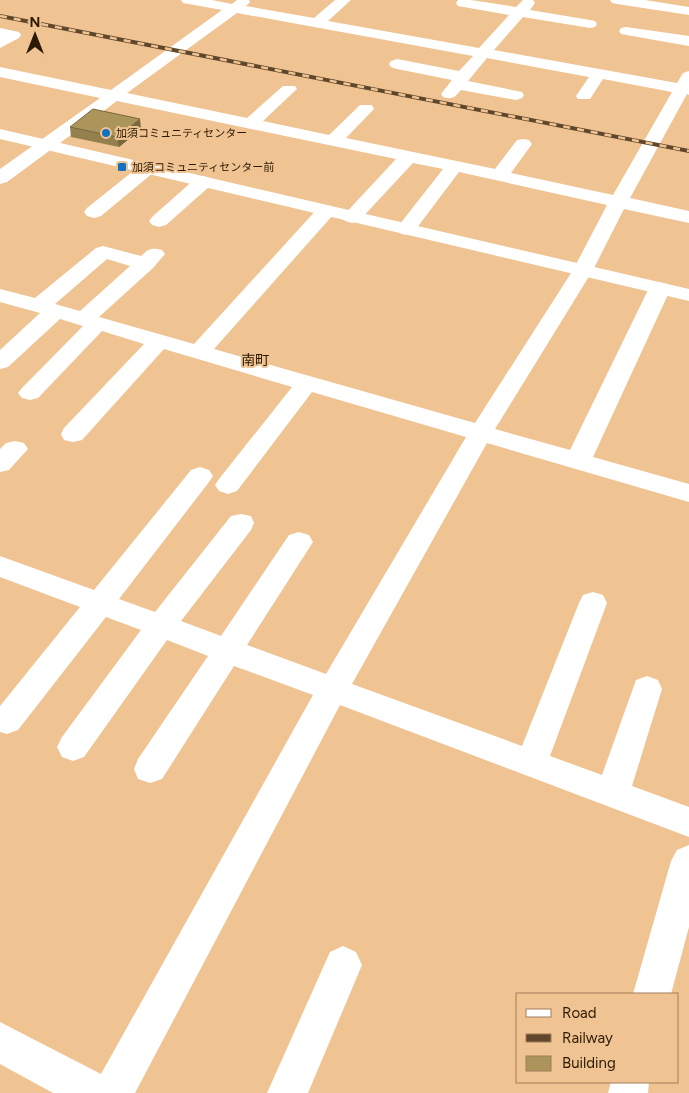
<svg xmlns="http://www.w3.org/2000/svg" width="689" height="1093" font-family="Figtree,'Noto Sans JP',sans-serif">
<rect width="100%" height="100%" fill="#f0c392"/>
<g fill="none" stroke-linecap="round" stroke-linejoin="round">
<path fill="#fff" fill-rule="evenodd" d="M 181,0 L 212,0 L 232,4 L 237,0 L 249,0 L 250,2 L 246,6 L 314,18 L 335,0 L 351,0 L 328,21 L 479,48 L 509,15 L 458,6 L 456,3 L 458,0 L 471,0 L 516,7 L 523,0 L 533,0 L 535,3 L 530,10 L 590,20 L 595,21 L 597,24 L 595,27 L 590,28 L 523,17 L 494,50 L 677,83 L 683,73 L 689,71 L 689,95 L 687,94 L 630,198 L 689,211 L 689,223 L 624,209 L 593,270 L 495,429 L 570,450 L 649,288 L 653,284 L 660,282 L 667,284 L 671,288 L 593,457 L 689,484 L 689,502 L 487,443 L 352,684 L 522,746 L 579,603 L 583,595 L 593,592 L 603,595 L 607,603 L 550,756 L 602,775 L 636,680 L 647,676 L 658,680 L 662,689 L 632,786 L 689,807 L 689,837 L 340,705 L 135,1093 L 53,1093 L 0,1064 L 0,1022 L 101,1074 L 313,695 L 234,666 L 162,779 L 150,783 L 138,779 L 134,769 L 138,759 L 208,656 L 167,640 L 84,757 L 73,761 L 62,757 L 57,747 L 62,737 L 141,630 L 106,617 L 18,730 L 7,734 L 0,732 L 0,706 L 80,607 L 0,577 L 0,556 L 94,590 L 191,470 L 200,467 L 209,470 L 213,476 L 209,482 L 119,599 L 155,612 L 231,516 L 241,514 L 251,516 L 254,523 L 251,530 L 181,621 L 221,636 L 289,535 L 299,532 L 309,535 L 313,542 L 247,645 L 326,674 L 466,437 L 312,392 L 237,491 L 228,494 L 219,491 L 215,485 L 219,479 L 292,387 L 164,349 L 82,440 L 73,442 L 64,440 L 61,434 L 64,428 L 144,344 L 102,331 L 38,398 L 30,400 L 22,398 L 18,393 L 22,388 L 83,326 L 60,319 L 8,367 L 0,369 L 0,350 L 40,313 L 0,302 L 0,289 L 35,298 L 96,248 L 103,246 L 141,256 C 148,249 152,247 162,250 L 165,254 L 153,268 L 99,317 L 194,344 L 319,207 L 326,205 L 333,207 L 336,211 L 333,215 L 214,349 L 475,423 L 573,270 L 607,205 L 459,172 L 413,233 L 406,235 L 399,233 L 396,229 L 443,169 L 413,163 L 359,221 L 352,223 L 345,221 L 342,217 L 396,159 L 117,101 L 7,182 L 0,184 L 0,169 L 100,98 L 0,77 L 0,67 L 111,90 L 222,10 L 183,3 ZM 237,13 L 473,56 L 459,71 L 397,59 L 391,61 L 389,64 L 391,67 L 397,69 L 452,80 L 441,94 L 443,97 C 453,100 455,97 461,90 L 516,100 L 522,98 L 524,95 L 522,92 L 468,81 L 487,58 L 589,77 L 576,96 L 578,99 L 590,99 L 603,79 L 672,92 L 613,195 L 511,173 L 532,144 L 529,140 L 523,139 L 517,140 L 495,169 L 346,138 L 374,109 L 372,105 L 360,105 L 329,135 L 263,121 L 297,89 L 295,86 L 283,86 L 247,118 L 127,93 ZM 107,259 L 130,266 L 80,311 L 55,304 Z
M 610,0 L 645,0 L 689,7 L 689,15 L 617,4 L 612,3 Z
M 626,27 L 689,36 L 689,46 L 621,34 L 619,31 L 621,28 Z
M 0,28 L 19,32 L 21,35 L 19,38 L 0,48 Z
M 148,163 L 154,164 L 157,168 L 154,172 L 101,216 L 94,218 L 87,216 L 84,212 L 87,208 L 142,164 Z
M 203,176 L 210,178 L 212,182 L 210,186 L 166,225 L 159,227 L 152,225 L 149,221 L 152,217 L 196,178 Z
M 15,441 L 24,443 L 28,449 L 9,470 L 0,472 L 0,449 L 6,443 Z
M 689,845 L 689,927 L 671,994 L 633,994 L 671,861 L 677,850 Z
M 343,946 L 356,952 L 362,965 L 308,1093 L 267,1093 L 330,952 Z
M 611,1082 L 649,1082 L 648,1093 L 608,1093 Z"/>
<path fill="#fff" fill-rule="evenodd" d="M 0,129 L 689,289 L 689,301 L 0,139 Z"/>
<defs>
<path id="rail" d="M 0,16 L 689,151"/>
</defs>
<use href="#rail" stroke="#5f472b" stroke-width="4"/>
<use href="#rail" stroke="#f0c392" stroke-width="2.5" stroke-dasharray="7" stroke-linecap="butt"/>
</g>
<path fill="#93804d" d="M 70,127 L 141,129 L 119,147 L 71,137 Z"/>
<path fill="#78683f" d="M 140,119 L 141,129 L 119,147 L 117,137 Z"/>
<path fill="#ab955a" stroke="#78683f" d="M 93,109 L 140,119 L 117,137 L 70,127 Z"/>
<g fill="#1173bf" stroke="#f0c392" stroke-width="2">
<circle cx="106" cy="133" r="5"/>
<rect x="117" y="162" width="10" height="10" rx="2.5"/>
</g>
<g text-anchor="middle" stroke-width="4" stroke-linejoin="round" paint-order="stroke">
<g font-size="11" fill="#2a1a06" stroke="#f0c392" text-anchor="start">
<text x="116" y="137">加須コミュニティセンター</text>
<text x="132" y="171">加須コミュニティセンター前</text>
</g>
<g font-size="14" fill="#2a1a06" stroke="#f0c392">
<text x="255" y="365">南町</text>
</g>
</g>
<rect x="516" y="993" width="162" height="90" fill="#f0c392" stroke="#a17f5a"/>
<rect x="526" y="1009" width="25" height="8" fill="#ffffff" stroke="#a17f5a"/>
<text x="562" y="1018" font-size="15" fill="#2a1a06">Road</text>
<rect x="526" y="1034" width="25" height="8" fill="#5f472b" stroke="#a17f5a"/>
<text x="562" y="1043" font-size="15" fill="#2a1a06">Railway</text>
<rect x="526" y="1056" width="25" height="15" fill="#ab955a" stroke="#a17f5a"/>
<text x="562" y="1068" font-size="15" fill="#2a1a06">Building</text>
<g transform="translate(35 35)" stroke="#f0c392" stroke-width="4" paint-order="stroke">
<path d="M0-4L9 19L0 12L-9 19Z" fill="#2a1a06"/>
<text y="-8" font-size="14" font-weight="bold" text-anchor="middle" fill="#2a1a06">N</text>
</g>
</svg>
